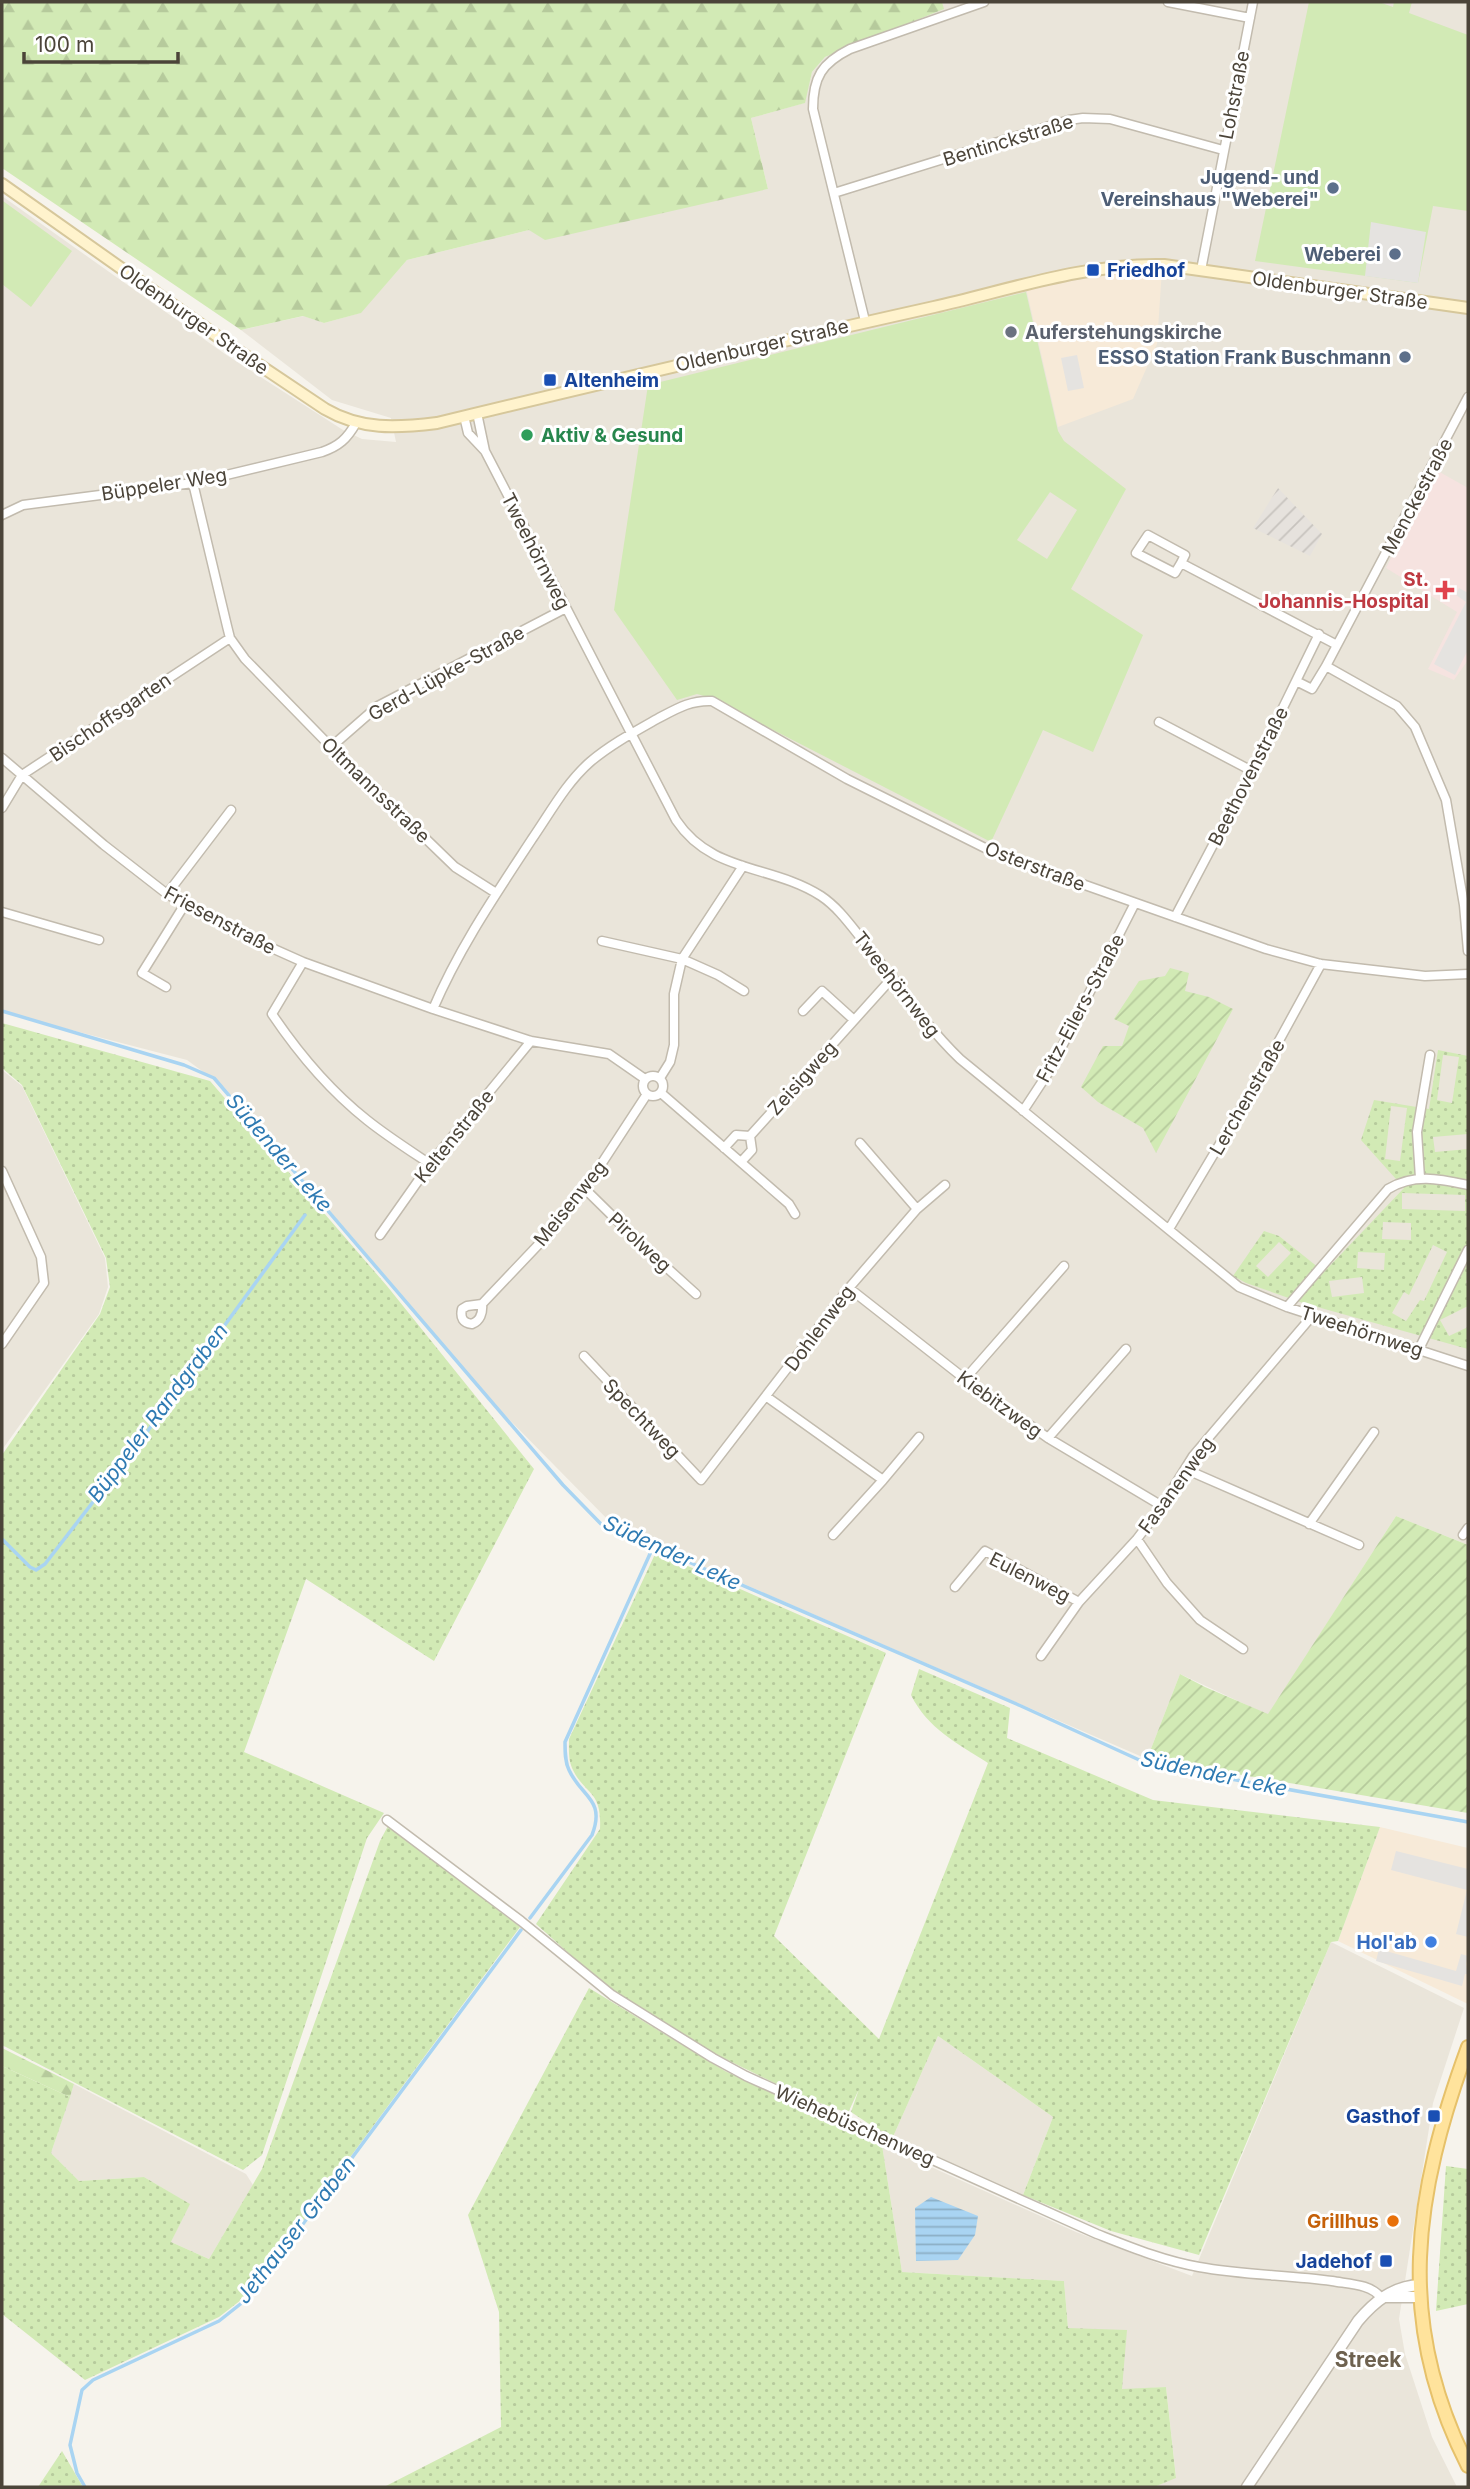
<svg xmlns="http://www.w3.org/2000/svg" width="1470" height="2489" font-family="Inter,sans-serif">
<defs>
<pattern id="industrial-furrows" width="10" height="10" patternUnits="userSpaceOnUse" patternTransform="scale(1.75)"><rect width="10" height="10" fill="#e6e2dd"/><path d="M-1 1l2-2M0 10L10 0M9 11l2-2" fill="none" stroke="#c7c3be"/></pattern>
<pattern id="grass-dots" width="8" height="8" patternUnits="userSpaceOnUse" patternTransform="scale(1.75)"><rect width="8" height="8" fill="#d2eab5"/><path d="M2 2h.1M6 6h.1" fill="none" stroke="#b6ca9c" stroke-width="1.8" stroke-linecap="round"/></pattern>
<pattern id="forest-firs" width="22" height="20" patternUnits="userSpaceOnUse" patternTransform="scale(1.75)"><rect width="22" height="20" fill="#d2eab5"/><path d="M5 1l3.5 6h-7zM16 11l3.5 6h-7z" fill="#b6ca9c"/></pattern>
<pattern id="garden-furrows" width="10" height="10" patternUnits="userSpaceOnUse" patternTransform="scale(1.75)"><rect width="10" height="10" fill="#d2eab5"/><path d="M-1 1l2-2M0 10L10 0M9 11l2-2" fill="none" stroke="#b6ca9c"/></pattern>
<pattern id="water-rules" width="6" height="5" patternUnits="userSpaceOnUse" patternTransform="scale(1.75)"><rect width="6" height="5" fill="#a9d4f2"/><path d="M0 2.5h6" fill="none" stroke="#8caec5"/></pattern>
</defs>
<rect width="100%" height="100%" fill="#f6f3ec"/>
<path fill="#eae5da" d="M 942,2 L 1468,2 L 1468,1545 L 1396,1516 L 1268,1715 L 1180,1674 L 1147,1759 L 617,1529 L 496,1406 L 224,1087 L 187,1060 L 2,1012 L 2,196 L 225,354 L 343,430 L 362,439 L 396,442 L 391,418 L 332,400 L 241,330 L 304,316 L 324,323 L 360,313 L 407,260 L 529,230 L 768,189 L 751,118 L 804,103 L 812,72 L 825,57 L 943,9 Z
M 2,1070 L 22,1086 L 105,1258 L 108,1287 L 99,1314 L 2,1450 Z
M 1331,1942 L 1464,2008 L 1433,2103 L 1399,2319 L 1405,2354 L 1432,2437 L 1457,2487 L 1154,2487 L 1176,2477 L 1166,2387 L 1122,2390 L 1068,2328 L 1064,2281 L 902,2272 L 882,2145 L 1076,2232 L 1192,2276 Z
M 938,2036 L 1053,2117 L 1023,2195 L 892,2139 Z
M 74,2084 L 246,2174 L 253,2185 L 209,2259 L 171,2242 L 189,2204 L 144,2177 L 79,2181 L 51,2153 Z"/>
<path fill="#f7ead8" d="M 1162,269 L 1157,344 L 1133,399 L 1058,427 L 1026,288 L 1129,272 Z
M 1380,1827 L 1468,1848 L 1468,2004 L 1338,1941 Z"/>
<path fill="url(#industrial-furrows)" d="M 1278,488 L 1322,534 L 1310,556 L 1253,528 Z"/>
<path fill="#f6e3e0" d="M 1436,470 L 1468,488 L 1468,660 L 1454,680 L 1428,669 L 1457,612 L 1386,568 Z"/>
<path fill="url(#grass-dots)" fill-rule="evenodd" d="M 2,1023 L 210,1081 L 387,1286 L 534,1469 L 434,1661 L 306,1579 L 244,1752 L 384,1813 L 367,1838 L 262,2155 L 243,2170 L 2,2045 L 2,1455 L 100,1314 L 110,1287 L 106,1258 L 22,1085 L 2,1068 Z
M 1438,1050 L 1468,1056 L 1468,1134 L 1433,1137 L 1435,1152 L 1468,1149 L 1468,1279 L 1466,1281 L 1468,1287 L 1468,1306 L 1440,1320 L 1449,1336 L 1468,1327 L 1468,1349 L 1303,1303 L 1246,1283 L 1233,1276 L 1264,1231 L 1279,1236 L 1324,1272 L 1404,1188 L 1361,1140 L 1374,1100 L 1429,1109 ZM 1443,1055 L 1459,1057 L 1452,1103 L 1437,1100 ZM 1391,1106 L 1407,1108 L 1400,1161 L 1385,1159 ZM 1402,1193 L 1465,1195 L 1465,1211 L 1402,1209 ZM 1383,1222 L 1411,1223 L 1411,1240 L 1382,1239 ZM 1279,1242 L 1291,1253 L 1268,1277 L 1256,1266 ZM 1433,1245 L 1447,1252 L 1424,1301 L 1420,1300 L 1406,1321 L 1392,1313 L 1404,1292 L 1409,1295 ZM 1358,1252 L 1385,1253 L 1384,1270 L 1357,1268 ZM 1362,1277 L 1364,1293 L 1332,1297 L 1329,1281 Z
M 656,1552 L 886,1653 L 774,1936 L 879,2039 L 988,1763 C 957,1743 928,1729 911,1695 L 919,1669 L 1010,1708 L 1007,1738 L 1153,1800 L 1380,1827 L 1338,1941 L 1331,1942 L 1199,2255 L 1111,2231 L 1023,2195 L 1053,2117 L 938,2036 L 892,2139 L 851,2112 L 859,2089 L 848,2113 L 803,2097 L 699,2046 L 611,1991 L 536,1924 L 600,1829 C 602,1789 585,1796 572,1768 C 568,1759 569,1748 569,1739 Z
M 389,1824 L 520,1927 L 250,2293 L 219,2317 L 85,2380 L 2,2314 L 2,2066 L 70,2097 L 51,2153 L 79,2181 L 144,2177 L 190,2204 L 171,2242 L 209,2259 L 262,2169 L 380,1841 Z
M 589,1988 L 725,2071 L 882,2145 L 902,2272 L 1064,2281 L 1068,2328 L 1127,2330 L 1122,2389 L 1166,2387 L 1176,2478 L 1154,2487 L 384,2487 L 501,2427 L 499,2312 L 468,2215 Z
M 1446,2166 L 1468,2169 L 1468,2304 L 1436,2311 Z
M 62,2451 L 83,2487 L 38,2487 Z"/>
<path fill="url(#forest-firs)" d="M 2,2 L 942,2 L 944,9 L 825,57 L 812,72 L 805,103 L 751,118 L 768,189 L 545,240 L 529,230 L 407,260 L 361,313 L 324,323 L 303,316 L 241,330 L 2,168 Z
M 2,2048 L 74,2084 L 70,2097 L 2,2066 Z"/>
<path fill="#d2eab5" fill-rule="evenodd" d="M 1309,2 L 1379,2 L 1393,7 L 1394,2 L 1412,2 L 1409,13 L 1468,35 L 1468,211 L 1433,206 L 1418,283 L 1255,261 Z
M 3,201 L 72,251 L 31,307 L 2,284 Z
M 1026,292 L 1058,431 L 1064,441 L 1126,489 L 1071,589 L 1143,635 L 1093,752 L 1043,730 L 991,842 L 711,698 L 697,694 L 677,700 L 614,610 L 648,385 ZM 1050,492 L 1077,510 L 1047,559 L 1017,540 Z"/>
<path fill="url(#garden-furrows)" d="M 1170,968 L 1189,973 L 1185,991 L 1209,997 L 1233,1009 L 1156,1153 L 1143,1128 L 1098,1102 L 1081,1087 L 1103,1046 L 1122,1046 L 1129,1026 L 1114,1019 L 1139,981 L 1165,976 Z
M 1396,1516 L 1468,1545 L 1468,1813 L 1147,1759 L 1180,1674 L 1205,1687 L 1268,1714 Z"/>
<path fill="#e5e3e0" d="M 1371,222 L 1426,232 L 1418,283 L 1365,276 Z
M 1077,355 L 1084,388 L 1068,391 L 1061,358 Z
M 1459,588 L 1468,593 L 1468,650 L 1455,675 L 1434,664 L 1466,602 L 1456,595 Z
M 1396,1851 L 1468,1869 L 1468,1937 L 1456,1934 L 1467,1890 L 1391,1870 Z
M 1379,1949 L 1456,1971 L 1461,1954 L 1468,1956 L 1466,1964 L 1468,1974 L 1465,1974 L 1462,1986 L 1376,1961 Z"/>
<path fill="url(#water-rules)" d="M 931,2197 L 978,2216 L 975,2235 L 958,2260 L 916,2261 L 915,2208 Z"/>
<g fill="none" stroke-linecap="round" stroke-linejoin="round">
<path stroke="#a9d4f2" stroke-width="3.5" d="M 2,1011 L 184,1065 L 214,1078 L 563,1485 L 601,1524 L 1021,1706 L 1148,1764 L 1468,1822
M 2,1539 L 30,1567 L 36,1570 L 45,1564 L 144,1436 L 305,1215
M 530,1918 L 592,1835 C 606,1799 581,1797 569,1770 C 565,1762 565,1752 565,1742 L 654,1545
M 85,2487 L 77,2473 L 70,2445 L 82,2390 L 93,2380 L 219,2321 L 248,2298 L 521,1930"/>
<defs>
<path id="minor" d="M 1168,2 L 1250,18
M 834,193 L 1069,120 L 1083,118 L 1110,119 L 1223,150
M 1201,270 L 1253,2
M 865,321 L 813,109 C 813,77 822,63 850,49 L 984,2
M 477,413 L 485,451
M 464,416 L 468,433 L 485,451 L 676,820 C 712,874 771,864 821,896 C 839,908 851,926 865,943 C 896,982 924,1024 960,1059 L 1239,1287 L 1287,1307 L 1468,1366
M 193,483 L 227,626 L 230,638 L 245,659 L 331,747 L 455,867 L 496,893
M 2,515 L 23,505 L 193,483 L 322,452 C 339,446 347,439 356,423
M 1181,563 L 1175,573 L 1136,553 L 1148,535 L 1185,555 L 1181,563 L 1337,645
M 1326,666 L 1397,706 L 1415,727 L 1446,800 L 1464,905 L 1468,951
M 1296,681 L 1312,689 L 1326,666 L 1468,397
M 1159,722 L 1252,771
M 331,747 L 378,706 L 566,608
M 2,758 L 104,845 L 167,894 L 227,928 L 303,962 L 433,1009 L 531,1041 L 609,1054 L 645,1079
M 2,808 L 22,775 L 230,638
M 167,894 L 231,810
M 2,912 L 99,940
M 1175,917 L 1252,771 L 1319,634
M 602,941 L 682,959 L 718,975 L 744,991
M 303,962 L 272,1014 C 299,1054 329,1090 367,1120 C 387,1136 409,1150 430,1164
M 166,987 L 142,973 L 185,904
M 433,1009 C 459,948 496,894 532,839 C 550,813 566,783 590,762 C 610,745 634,732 657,719 C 676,709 690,700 712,701 L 847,779 L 987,849 L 1068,879 L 1266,949 L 1321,964 L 1425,976 L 1468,974
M 803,1011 L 822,991 L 854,1020
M643 1086a10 10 0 1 1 20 0a10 10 0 1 1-20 0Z
M 660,1078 L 670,1062 L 674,1045 L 674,994 L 682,959 L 743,866
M 661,1093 L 789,1204 L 795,1214
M 1023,1111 L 1050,1070 L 1135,903
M 750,1136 L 893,977
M 860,1143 L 917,1209
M 724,1148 L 736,1135 L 750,1136
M 741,1162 L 752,1150 L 750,1136
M 2,1171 L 41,1257 L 44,1283 L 2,1344
M 1420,1178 L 1417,1132 L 1430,1055
M 585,1189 L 645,1248 L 696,1294
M 1169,1229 L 1252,1090 L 1321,964
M 380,1235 L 430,1164 L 531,1041
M 849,1288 L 965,1379 L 1048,1438 L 1162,1506
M 482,1304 C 483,1313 480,1321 472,1324 C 463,1323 460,1318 462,1309 L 467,1306 L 482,1304 L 539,1244 L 585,1189 L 647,1094
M 1287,1307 L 1388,1189 C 1414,1173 1440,1179 1468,1185
M 1419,1349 L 1468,1250
M 584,1356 L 701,1480 L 849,1288 L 917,1209 L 945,1185
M 965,1379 L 1064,1266
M 767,1397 L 883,1480 L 919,1437
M 1048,1438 L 1126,1349
M 1185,1469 L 1359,1545
M 1309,1524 L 1374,1432
M 833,1535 L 883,1480
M 1463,1535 L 1468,1528
M 1137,1539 L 1167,1583 L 1200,1620 L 1243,1649
M 955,1587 L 985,1551 L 1079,1602
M 1041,1656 L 1079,1602 L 1137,1539 L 1162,1506 L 1193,1456 L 1313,1315
M 387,1820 L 521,1921 L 612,1995 L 713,2058 L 746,2076 L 1097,2234 C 1130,2247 1164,2261 1199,2267 C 1242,2275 1288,2275 1332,2281 C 1348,2284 1372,2284 1381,2298"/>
<path id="tertiary" d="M 1384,2297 L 1420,2297
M 1247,2487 L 1358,2321 C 1374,2302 1393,2286 1420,2285"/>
<path id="secondary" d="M 2,184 L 231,346 L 325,409 C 361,430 396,428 437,423 C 602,383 768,344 934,307 C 1009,290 1086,263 1164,265 L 1468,308"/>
<path id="primary" d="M 1468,2047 C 1414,2194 1394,2321 1468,2466"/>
</defs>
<use href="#minor" stroke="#c2bbae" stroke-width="11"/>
<use href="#tertiary" stroke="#c2bbae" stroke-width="13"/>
<use href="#secondary" stroke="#d6c79b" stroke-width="14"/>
<use href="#primary" stroke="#e6c16a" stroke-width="16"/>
<use href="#minor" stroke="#fff" stroke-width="8"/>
<use href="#tertiary" stroke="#fff" stroke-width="10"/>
<use href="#secondary" stroke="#fff3cd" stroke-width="10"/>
<use href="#primary" stroke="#ffe39c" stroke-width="12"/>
</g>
<g fill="#5c6f8a" stroke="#fff" stroke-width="2.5">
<circle cx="1333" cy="188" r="7"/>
<circle cx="1395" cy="254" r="7"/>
<circle cx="1405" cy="357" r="7"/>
</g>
<g fill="#1a4fb4" stroke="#fff" stroke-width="2.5">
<rect x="1086" y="263" width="14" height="14" rx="3.5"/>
<rect x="543" y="373" width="14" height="14" rx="3.5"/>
<rect x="1427" y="2109" width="14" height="14" rx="3.5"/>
<rect x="1379" y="2254" width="14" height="14" rx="3.5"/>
</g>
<circle fill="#6b7280" stroke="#fff" stroke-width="2.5" cx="1011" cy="332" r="7"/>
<circle fill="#2e9e5b" stroke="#fff" stroke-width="2.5" cx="527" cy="435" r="7"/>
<path fill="#e0444e" stroke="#fff" stroke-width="2.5" d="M1441.5 579.5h7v7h7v7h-7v7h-7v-7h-7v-7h7z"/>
<circle fill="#3f7fe0" stroke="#fff" stroke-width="2.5" cx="1431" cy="1942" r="7"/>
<circle fill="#e8710a" stroke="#fff" stroke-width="2.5" cx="1393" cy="2221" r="7"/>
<g text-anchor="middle" stroke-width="6" stroke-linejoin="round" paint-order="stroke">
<g font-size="19" fill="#4b4439" stroke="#fff">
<text transform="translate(1234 95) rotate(-79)" y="7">Lohstraße</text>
<text transform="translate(1008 140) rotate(-17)" y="7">Bentinckstraße</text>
<text transform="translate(1340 290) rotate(8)" y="7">Oldenburger Straße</text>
<text transform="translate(194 319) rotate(35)" y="7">Oldenburger Straße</text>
<text transform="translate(762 345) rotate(-13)" y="7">Oldenburger Straße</text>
<text transform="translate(164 484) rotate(-9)" y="7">Büppeler Weg</text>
<text transform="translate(1417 496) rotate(-62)" y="7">Menckestraße</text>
<text transform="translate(536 551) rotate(63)" y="7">Tweehörnweg</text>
<text transform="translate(446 673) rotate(-29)" y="7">Gerd-Lüpke-Straße</text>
<text transform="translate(110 717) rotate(-34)" y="7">Bischoffsgarten</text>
<text transform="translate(1248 776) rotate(-63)" y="7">Beethovenstraße</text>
<text transform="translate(376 790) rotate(44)" y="7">Oltmannsstraße</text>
<text transform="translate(1035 866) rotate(21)" y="7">Osterstraße</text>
<text transform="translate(220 920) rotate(28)" y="7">Friesenstraße</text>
<text transform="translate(897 984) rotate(52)" y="7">Tweehörnweg</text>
<text transform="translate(1080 1008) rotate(-62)" y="7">Fritz-Eilers-Straße</text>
<text transform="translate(802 1078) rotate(-48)" y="7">Zeisigweg</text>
<text transform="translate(1247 1097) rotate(-60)" y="7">Lerchenstraße</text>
<text transform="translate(454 1136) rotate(-51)" y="7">Keltenstraße</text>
<text transform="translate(570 1203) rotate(-51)" y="7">Meisenweg</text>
<text transform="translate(640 1242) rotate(43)" y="7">Pirolweg</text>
<text transform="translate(819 1328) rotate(-53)" y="7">Dohlenweg</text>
<text transform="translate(1362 1331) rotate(18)" y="7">Tweehörnweg</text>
<text transform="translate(1000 1404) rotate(36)" y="7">Kiebitzweg</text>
<text transform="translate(642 1418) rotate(46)" y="7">Spechtweg</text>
<text transform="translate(1176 1485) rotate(-54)" y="7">Fasanenweg</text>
<text transform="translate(1030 1577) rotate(27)" y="7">Eulenweg</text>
<text transform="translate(855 2125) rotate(24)" y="7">Wiehebüschenweg</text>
</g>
<g font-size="19" font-weight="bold" fill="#4e5e75" stroke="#fff" text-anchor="end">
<text x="1319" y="184">Jugend- und<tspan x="1319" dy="22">Vereinshaus "Weberei"</tspan></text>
<text x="1381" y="261">Weberei</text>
<text x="1391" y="364">ESSO Station Frank Buschmann</text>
</g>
<g font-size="19" font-weight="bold" fill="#164399" stroke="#fff" text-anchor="start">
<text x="1107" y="277">Friedhof</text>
<text x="564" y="387">Altenheim</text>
<text x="1420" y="2123" text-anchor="end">Gasthof</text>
<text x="1372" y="2268" text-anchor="end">Jadehof</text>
</g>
<g font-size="19" font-weight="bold" fill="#5b616d" stroke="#fff" text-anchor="start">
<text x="1025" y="339">Auferstehungskirche</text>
</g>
<g font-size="19" font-weight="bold" fill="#27864d" stroke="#fff" text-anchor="start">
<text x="541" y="442">Aktiv &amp; Gesund</text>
</g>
<g font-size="19" font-weight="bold" fill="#be3a42" stroke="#fff" text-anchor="end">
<text x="1429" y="586">St.<tspan x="1429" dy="22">Johannis-Hospital</tspan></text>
</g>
<g font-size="19" font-weight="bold" fill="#366cbe" stroke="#fff" text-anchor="end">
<text x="1417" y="1949">Hol'ab</text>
</g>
<g font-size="19" font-weight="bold" fill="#c56008" stroke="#fff" text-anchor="end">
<text x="1379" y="2228">Grillhus</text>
</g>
<g font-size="21" font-style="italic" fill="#2e7ab2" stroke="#fff">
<text transform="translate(279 1153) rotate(49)" y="7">Südender Leke</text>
<text transform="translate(158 1413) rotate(-53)" y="7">Büppeler Randgraben</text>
<text transform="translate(672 1553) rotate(25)" y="7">Südender Leke</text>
<text transform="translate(1214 1774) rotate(12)" y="7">Südender Leke</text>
<text transform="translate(296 2230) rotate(-52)" y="7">Jethauser Graben</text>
</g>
<g font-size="21" font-weight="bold" fill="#6e6250" stroke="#fff">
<text x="1368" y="2367">Streek</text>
</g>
</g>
<rect width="1470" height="2489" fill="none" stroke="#4b4439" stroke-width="7"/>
<path d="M24 52v10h154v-10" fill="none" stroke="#4b4439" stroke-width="3.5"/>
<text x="35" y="52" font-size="21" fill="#4b4439" stroke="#ffffff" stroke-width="5" paint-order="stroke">100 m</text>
</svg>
